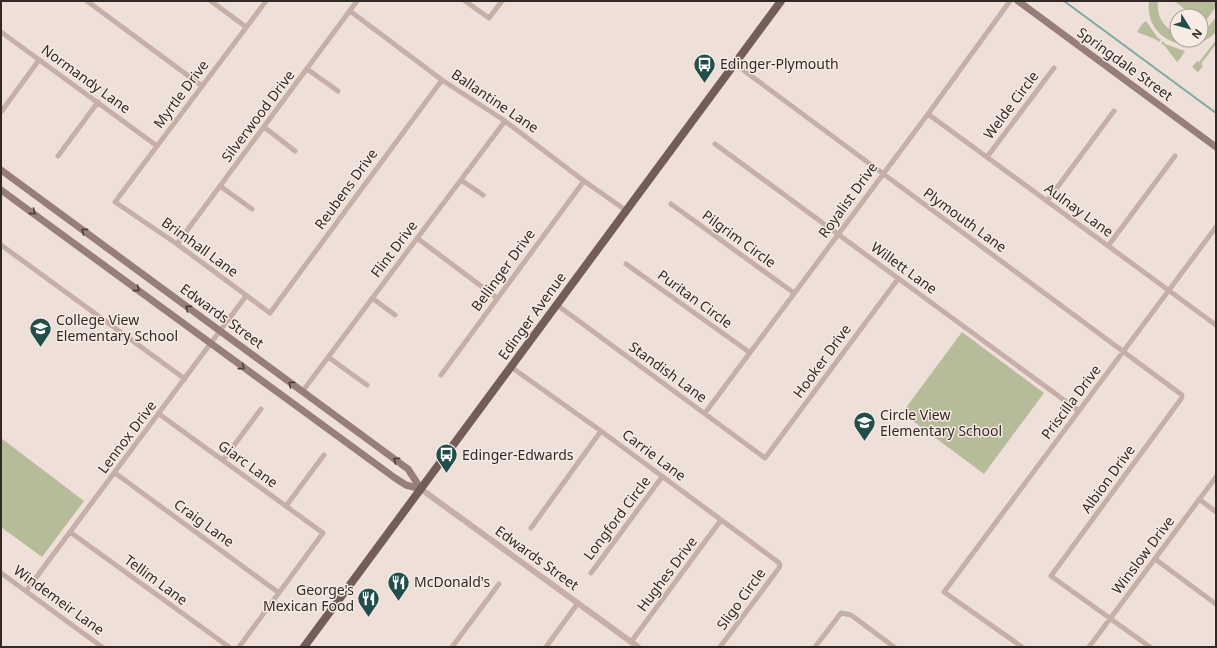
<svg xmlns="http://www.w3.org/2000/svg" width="1217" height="648" font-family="'Noto Sans',sans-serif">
<rect width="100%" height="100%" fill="#eee0d9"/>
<path fill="#b6bc9a" d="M 1149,1 L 1158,1 C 1156,16 1164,28 1177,34 L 1177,40 L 1201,40 L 1201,32 L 1208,27 L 1216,17 L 1216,32 C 1190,59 1144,39 1149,1 Z
M 1174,1 L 1216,1 L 1216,7 L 1204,23 L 1201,21 L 1201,16 L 1194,16 Z
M 1146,21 L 1158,38 L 1161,40 L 1159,42 L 1157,40 L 1137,32 L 1142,24 Z
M 1216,40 L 1216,44 L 1201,64 L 1203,66 L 1198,72 L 1192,67 L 1197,61 L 1199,62 Z
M 1163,41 L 1165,44 L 1185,51 L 1180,59 L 1177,62 L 1164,45 L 1161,44 Z
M 962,332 L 1044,393 L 984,474 L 902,413 Z
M 1,438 L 84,501 L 42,557 L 1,527 Z"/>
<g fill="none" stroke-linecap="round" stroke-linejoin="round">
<path stroke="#7ba9a2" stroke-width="2" d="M 1064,1 L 1216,113"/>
<path stroke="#c5afa6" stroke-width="5" d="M 87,1 L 202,86
M 211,1 L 246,27
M 266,1 L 115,202 L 177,244 L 270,313 L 442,80
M 465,1 L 489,18 L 502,1
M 350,11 L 442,80 L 505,121 L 584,181 L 627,211
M 1,32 L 157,146
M 735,64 L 1182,395 L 1181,399 L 1051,576 L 1150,647
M 307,69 L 338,91
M 1,112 L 39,60
M 928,114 L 1216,325
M 264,127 L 295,151
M 715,144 L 1079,411
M 58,156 L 98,102
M 987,157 L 1054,68
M 461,180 L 483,195
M 220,186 L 252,209
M 1047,201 L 1114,111
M 671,204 L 794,293
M 417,238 L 497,298
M 177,244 L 357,1
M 1,245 L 185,379
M 1108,246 L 1175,156
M 626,264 L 749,352
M 372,298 L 395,315
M 557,305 L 765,458 L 898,279
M 328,357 L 367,385
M 511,367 L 601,431 L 778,562 L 780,565 L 779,568 L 720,647
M 441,375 L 584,181
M 302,392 L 505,121
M 705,413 L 928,114 L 1010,1
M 159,414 L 323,533 L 239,647
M 223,460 L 261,409
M 115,473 L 279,593
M 1199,499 L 1216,512
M 286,506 L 324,455
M 531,528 L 601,431
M 70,532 L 229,647
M 1155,559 L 1216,604
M 1,573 L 102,647
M 591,573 L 662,477
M 26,591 L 246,296
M 631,642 L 721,520
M 452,647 L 499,584
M 546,647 L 578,603
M 815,647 L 841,613 L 851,615 L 894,647
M 1022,647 L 944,592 L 1216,227
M 1089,647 L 1216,477"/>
<path stroke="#c5afa6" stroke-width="6" d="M 421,489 L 638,647"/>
<path stroke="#987e78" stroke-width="7" d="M 1018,1 L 1216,147
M 1,170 L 408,469 L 421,489
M 1,190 L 395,478 L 406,485 L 421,489"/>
<path stroke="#735d58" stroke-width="8" d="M 304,647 L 781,1"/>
</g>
<defs><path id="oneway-chevron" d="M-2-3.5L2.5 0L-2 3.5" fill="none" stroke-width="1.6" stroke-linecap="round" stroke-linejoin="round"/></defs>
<g stroke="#4c3e3a">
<use href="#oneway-chevron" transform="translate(33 212) rotate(36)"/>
<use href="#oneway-chevron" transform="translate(84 231) rotate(-144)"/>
<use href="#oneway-chevron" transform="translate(137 289) rotate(36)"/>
<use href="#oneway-chevron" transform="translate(188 308) rotate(-144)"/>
<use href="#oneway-chevron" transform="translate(242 367) rotate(36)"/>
<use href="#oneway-chevron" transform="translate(291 384) rotate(-143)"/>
<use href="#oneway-chevron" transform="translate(396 460) rotate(-144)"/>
</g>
<defs>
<symbol id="bus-pin" viewBox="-11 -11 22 30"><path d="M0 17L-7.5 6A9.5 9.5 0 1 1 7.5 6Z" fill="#204f4a" stroke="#f7ebe4"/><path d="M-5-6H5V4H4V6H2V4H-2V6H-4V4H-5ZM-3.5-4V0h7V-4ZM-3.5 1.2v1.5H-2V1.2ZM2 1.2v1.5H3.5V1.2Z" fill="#fff"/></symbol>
<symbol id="school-pin" viewBox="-11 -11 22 30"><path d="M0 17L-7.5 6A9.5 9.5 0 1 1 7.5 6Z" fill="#204f4a" stroke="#f7ebe4"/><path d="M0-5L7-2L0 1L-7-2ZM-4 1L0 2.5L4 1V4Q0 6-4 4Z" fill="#fff"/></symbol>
<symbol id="restaurant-pin" viewBox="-11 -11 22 30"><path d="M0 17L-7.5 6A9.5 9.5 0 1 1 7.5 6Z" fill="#204f4a" stroke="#f7ebe4"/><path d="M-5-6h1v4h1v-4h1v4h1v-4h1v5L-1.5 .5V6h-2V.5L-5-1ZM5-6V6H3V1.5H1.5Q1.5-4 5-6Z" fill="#fff"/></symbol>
</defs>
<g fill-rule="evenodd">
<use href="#bus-pin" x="692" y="52" width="25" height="34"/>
<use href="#school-pin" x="28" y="316" width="25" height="34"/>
<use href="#school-pin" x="852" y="410" width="25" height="34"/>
<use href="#bus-pin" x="434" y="442" width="25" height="34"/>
<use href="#restaurant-pin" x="386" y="570" width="25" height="34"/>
<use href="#restaurant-pin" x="356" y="586" width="25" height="34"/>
</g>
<g text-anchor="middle" stroke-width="3" stroke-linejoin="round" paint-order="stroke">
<g font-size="14" fill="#322826" stroke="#f7ebe4" text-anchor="start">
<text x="720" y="69">Edinger-Plymouth</text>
<text x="56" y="325">College View<tspan x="56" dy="16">Elementary School</tspan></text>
<text x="880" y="420">Circle View<tspan x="880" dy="16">Elementary School</tspan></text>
<text x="462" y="460">Edinger-Edwards</text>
<text x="414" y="587">McDonald's</text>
<text x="354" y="595" text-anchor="end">George's<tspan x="354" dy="16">Mexican Food</tspan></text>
</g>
<g font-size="14" fill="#322826" stroke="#f7ebe4">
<text transform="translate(1125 64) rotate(36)" y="5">Springdale Street</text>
<text transform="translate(86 79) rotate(36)" y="5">Normandy Lane</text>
<text transform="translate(181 94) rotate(-53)" y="5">Myrtle Drive</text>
<text transform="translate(495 101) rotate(34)" y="5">Ballantine Lane</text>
<text transform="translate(1011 105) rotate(-53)" y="5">Welde Circle</text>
<text transform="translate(258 116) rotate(-53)" y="5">Silverwood Drive</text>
<text transform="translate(346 189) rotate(-54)" y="5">Reubens Drive</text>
<text transform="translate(848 200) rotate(-54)" y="5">Royalist Drive</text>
<text transform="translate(1079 210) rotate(36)" y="5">Aulnay Lane</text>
<text transform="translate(965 220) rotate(36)" y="5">Plymouth Lane</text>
<text transform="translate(739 239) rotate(36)" y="5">Pilgrim Circle</text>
<text transform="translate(200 247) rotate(36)" y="5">Brimhall Lane</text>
<text transform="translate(394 249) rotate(-53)" y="5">Flint Drive</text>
<text transform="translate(904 268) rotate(36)" y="5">Willett Lane</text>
<text transform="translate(503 270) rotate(-54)" y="5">Bellinger Drive</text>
<text transform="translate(695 299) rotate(36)" y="5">Puritan Circle</text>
<text transform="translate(222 316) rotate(36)" y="5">Edwards Street</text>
<text transform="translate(532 316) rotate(-54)" y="5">Edinger Avenue</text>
<text transform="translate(822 361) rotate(-54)" y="5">Hooker Drive</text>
<text transform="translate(668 372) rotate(36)" y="5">Standish Lane</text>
<text transform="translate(1071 402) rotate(-53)" y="5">Priscilla Drive</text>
<text transform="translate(127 437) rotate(-53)" y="5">Lennox Drive</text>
<text transform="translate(654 455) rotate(37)" y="5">Carrie Lane</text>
<text transform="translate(248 464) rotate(36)" y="5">Giarc Lane</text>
<text transform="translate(1108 479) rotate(-54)" y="5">Albion Drive</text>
<text transform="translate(617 518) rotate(-53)" y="5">Longford Circle</text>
<text transform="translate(204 523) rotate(36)" y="5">Craig Lane</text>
<text transform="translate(1143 555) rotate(-53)" y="5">Winslow Drive</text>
<text transform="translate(537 558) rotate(36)" y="5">Edwards Street</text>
<text transform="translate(667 574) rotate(-53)" y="5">Hughes Drive</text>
<text transform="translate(156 580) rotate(36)" y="5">Tellim Lane</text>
<text transform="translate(741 599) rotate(-54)" y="5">Sligo Circle</text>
<text transform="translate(59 600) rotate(36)" y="5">Windemeir Lane</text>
</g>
</g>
<rect width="1217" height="648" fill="none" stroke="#322826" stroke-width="4"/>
<g transform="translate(1189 28) rotate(127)"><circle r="19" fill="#f7ebe4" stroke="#a89d98"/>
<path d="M0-3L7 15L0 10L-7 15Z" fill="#204f4a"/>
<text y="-6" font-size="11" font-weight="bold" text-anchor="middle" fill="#322826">N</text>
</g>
</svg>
